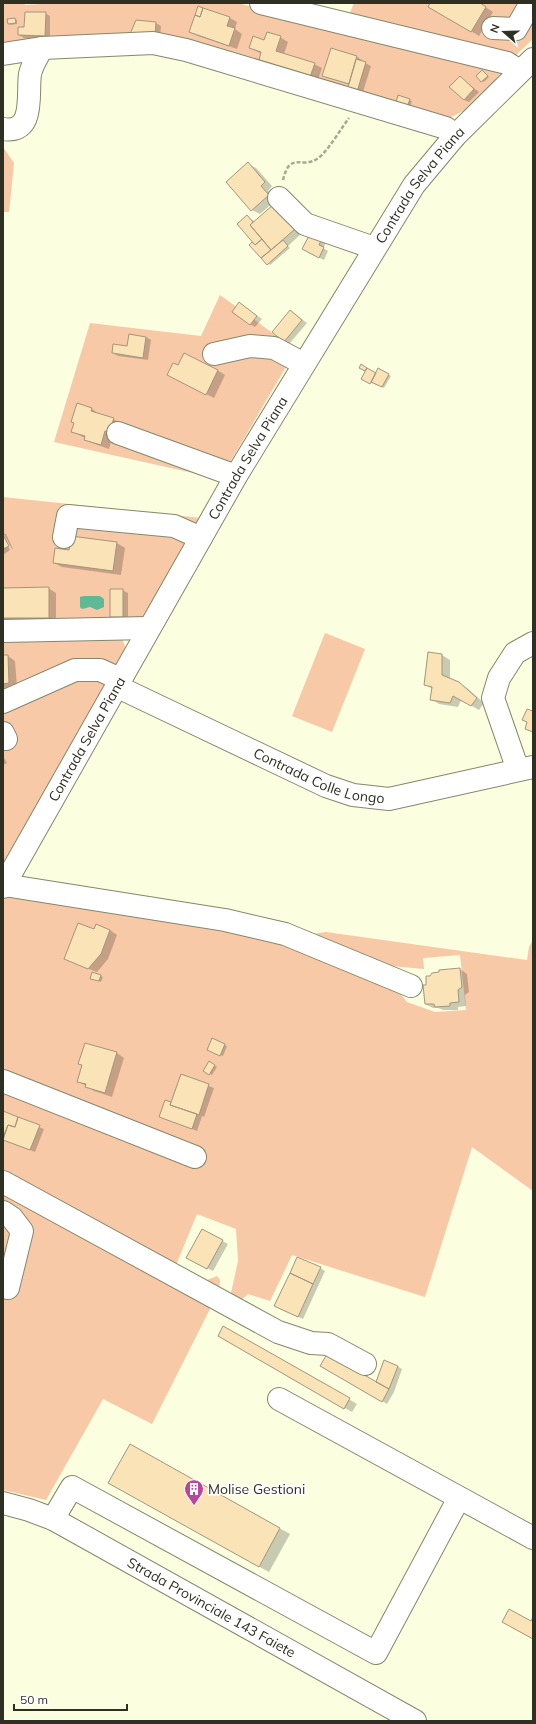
<svg xmlns="http://www.w3.org/2000/svg" width="536" height="1724" font-family="Mulish,sans-serif">
<rect width="100%" height="100%" fill="#fbfedf"/>
<path fill="#f8c9a7" d="M 3,3 L 25,3 L 25,5 L 54,3 L 237,3 L 505,68 L 472,107 L 445,120 L 167,38 L 3,46 Z
M 354,3 L 533,3 L 533,39 L 515,56 L 349,15 Z
M 3,147 L 14,163 L 9,212 L 3,212 Z
M 220,295 L 296,350 L 220,479 L 54,442 L 90,323 L 201,336 Z
M 3,497 L 202,518 L 144,617 L 3,621 Z
M 325,633 L 365,649 L 332,732 L 292,716 Z
M 120,635 L 126,648 L 3,863 L 3,638 Z
M 8,891 L 243,930 L 392,983 L 407,1002 L 435,1012 L 466,1010 L 460,955 L 423,958 L 424,969 L 391,966 L 307,935 L 326,932 L 527,960 L 529,947 L 533,940 L 533,1191 L 472,1147 L 425,1297 L 292,1255 L 270,1301 L 248,1294 L 241,1300 L 231,1293 L 238,1261 L 236,1229 L 197,1214 L 176,1265 L 207,1280 L 217,1276 L 220,1280 L 219,1291 L 152,1424 L 103,1399 L 46,1500 L 3,1490 L 3,902 Z"/>
<path fill="#5fb994" d="M 84,596 L 100,596 L 104,599 L 104,607 L 97,610 L 90,607 L 82,609 L 80,607 L 80,597 Z"/>
<path fill="#0003" d="M 431,3 L 479,3 L 493,12 L 479,36 L 430,6 Z
M 198,8 L 230,18 L 237,22 L 235,29 L 242,34 L 237,49 L 198,36 L 190,32 Z
M 45,13 L 50,16 L 50,38 L 24,38 L 19,35 Z
M 14,19 L 17,20 L 17,24 L 11,25 L 9,24 Z
M 156,23 L 161,26 L 160,39 L 141,40 Z
M 280,37 L 288,42 L 284,54 L 314,64 L 322,68 L 317,83 L 250,48 L 265,41 Z
M 357,57 L 362,60 L 361,61 L 371,66 L 362,95 L 350,85 L 323,76 Z
M 484,72 L 489,77 L 484,82 L 482,81 Z
M 460,77 L 479,92 L 469,102 L 464,100 Z
M 399,97 L 412,101 L 409,110 Z
M 248,164 L 256,168 L 272,186 L 268,191 L 276,200 L 260,214 L 252,210 Z
M 274,205 L 302,233 L 288,246 L 290,248 L 270,265 L 251,245 L 254,242 L 247,216 L 255,222 Z
M 311,233 L 327,241 L 323,248 L 328,251 L 324,260 L 308,252 Z
M 239,303 L 262,319 L 255,327 L 250,324 Z
M 291,311 L 307,323 L 289,344 L 284,341 Z
M 146,337 L 151,340 L 148,360 L 118,356 L 113,353 Z
M 178,366 L 217,370 L 225,375 L 214,398 L 176,379 Z
M 361,366 L 376,374 L 379,369 L 391,376 L 384,388 L 365,380 L 366,371 L 360,367 Z
M 78,404 L 92,409 L 99,414 L 113,419 L 121,423 L 113,435 L 109,449 L 92,443 L 85,439 L 85,438 L 73,432 Z
M 3,533 L 6,534 L 13,549 L 12,549 Z
M 3,537 L 10,550 L 3,555 Z
M 117,543 L 125,548 L 121,575 L 62,567 L 54,563 L 70,551 Z
M 48,588 L 56,593 L 56,621 L 3,620 L 3,589 Z
M 122,590 L 128,593 L 128,619 L 116,620 L 111,617 Z
M 442,655 L 450,660 L 450,679 L 467,688 L 484,703 L 479,710 L 461,700 L 458,707 L 439,704 L 431,699 L 433,689 L 425,685 Z
M 3,656 L 8,656 L 15,661 L 17,687 L 3,688 Z
M 3,756 L 7,763 L 3,765 Z
M 94,930 L 110,930 L 117,935 L 108,959 L 97,972 L 73,963 Z
M 460,969 L 467,974 L 469,992 L 465,995 L 466,1006 L 458,1007 L 458,1010 L 443,1010 L 438,1008 L 433,1008 L 425,1004 L 427,986 Z
M 101,976 L 103,977 L 101,982 L 93,979 Z
M 212,1039 L 227,1046 L 223,1056 L 210,1051 Z
M 86,1044 L 117,1053 L 124,1058 L 112,1097 L 94,1091 L 78,1081 L 83,1066 L 79,1063 Z
M 209,1062 L 217,1067 L 212,1075 L 204,1071 Z
M 181,1075 L 214,1088 L 204,1117 L 202,1116 L 197,1131 L 160,1117 L 165,1101 L 172,1103 Z
M 3,1114 L 44,1129 L 35,1152 L 3,1140 Z
M 202,1230 L 228,1244 L 213,1271 L 188,1258 Z
M 320,1268 L 325,1271 L 303,1319 L 280,1309 Z
M 224,1327 L 357,1404 L 352,1412 L 219,1336 Z
M 322,1365 L 376,1383 L 397,1366 L 402,1369 L 394,1392 L 387,1404 Z
M 130,1445 L 290,1534 L 269,1572 L 109,1483 Z"/>
<path fill="#f9e3b7" stroke="#a2967c" d="M 430,3 L 480,3 L 486,7 L 471,32 L 428,7 Z
M 198,6 L 203,8 L 200,17 L 195,15 Z
M 203,8 L 230,17 L 227,26 L 235,28 L 229,46 L 189,32 L 195,15 L 200,17 Z
M 25,12 L 46,12 L 45,36 L 18,35 L 18,27 L 24,27 Z
M 15,18 L 16,23 L 8,24 L 7,19 Z
M 136,20 L 156,22 L 155,37 L 130,34 Z
M 267,32 L 281,36 L 276,51 L 315,63 L 309,80 L 258,64 L 261,52 L 249,48 L 253,36 L 264,40 Z
M 331,48 L 357,56 L 349,84 L 322,76 Z
M 356,59 L 366,62 L 357,92 L 347,90 Z
M 482,70 L 488,76 L 481,82 L 476,76 Z
M 460,76 L 474,89 L 464,100 L 449,87 Z
M 398,95 L 410,99 L 406,110 L 395,106 Z
M 248,162 L 265,182 L 261,186 L 269,195 L 251,211 L 226,182 Z
M 274,204 L 295,229 L 271,250 L 250,225 Z
M 247,215 L 253,222 L 250,225 L 262,239 L 255,245 L 237,224 Z
M 311,232 L 322,238 L 319,245 L 324,247 L 319,258 L 302,249 Z
M 262,239 L 271,250 L 261,258 L 249,245 L 252,242 L 255,245 Z
M 283,240 L 288,246 L 267,265 L 261,258 Z
M 239,302 L 257,316 L 250,325 L 232,312 Z
M 290,310 L 302,320 L 284,342 L 272,332 Z
M 129,334 L 146,337 L 143,358 L 112,353 L 113,344 L 127,346 Z
M 184,353 L 218,370 L 206,395 L 167,375 L 173,363 L 178,365 Z
M 361,364 L 367,368 L 365,371 L 359,368 Z
M 367,368 L 376,373 L 370,384 L 361,379 Z
M 378,368 L 389,374 L 382,387 L 371,382 Z
M 77,403 L 92,408 L 91,411 L 114,418 L 109,433 L 105,431 L 101,445 L 84,440 L 85,436 L 71,432 L 74,423 L 71,422 Z
M 3,535 L 9,546 L 3,549 Z
M 71,536 L 117,542 L 113,571 L 53,563 L 55,548 L 69,550 Z
M 49,587 L 49,618 L 3,618 L 3,588 Z
M 110,589 L 123,589 L 123,617 L 110,617 Z
M 428,652 L 442,654 L 442,675 L 459,682 L 477,698 L 471,706 L 453,696 L 450,703 L 430,700 L 432,687 L 424,685 Z
M 3,655 L 8,655 L 9,683 L 3,684 Z
M 527,709 L 533,711 L 533,732 L 525,729 L 527,722 L 522,720 Z
M 78,923 L 94,929 L 96,924 L 110,930 L 101,954 L 88,969 L 64,959 Z
M 460,968 L 462,987 L 458,990 L 459,1002 L 450,1003 L 450,1006 L 435,1007 L 434,1004 L 425,1004 L 423,985 L 426,985 L 426,976 L 430,976 L 432,973 L 439,972 L 439,970 Z
M 92,972 L 101,975 L 99,981 L 90,979 Z
M 212,1038 L 225,1044 L 220,1056 L 207,1050 Z
M 85,1043 L 117,1052 L 105,1093 L 85,1087 L 86,1084 L 77,1082 L 82,1065 L 78,1064 Z
M 209,1061 L 215,1065 L 209,1075 L 203,1071 Z
M 181,1074 L 209,1084 L 199,1115 L 170,1105 Z
M 165,1100 L 171,1102 L 170,1105 L 197,1114 L 192,1129 L 159,1117 Z
M 3,1111 L 18,1117 L 15,1127 L 8,1125 L 3,1137 Z
M 18,1117 L 40,1125 L 30,1150 L 3,1140 L 8,1125 L 15,1127 Z
M 202,1229 L 223,1240 L 207,1269 L 186,1258 Z
M 297,1257 L 321,1267 L 313,1284 L 290,1273 Z
M 290,1273 L 313,1284 L 298,1317 L 274,1306 Z
M 223,1326 L 350,1398 L 344,1409 L 218,1336 Z
M 327,1354 L 389,1389 L 382,1402 L 320,1366 Z
M 384,1360 L 398,1366 L 389,1389 L 376,1382 Z
M 130,1444 L 280,1528 L 259,1567 L 108,1483 Z
M 509,1609 L 531,1621 L 533,1617 L 533,1639 L 502,1622 Z"/>
<g fill="none" stroke-linecap="round" stroke-linejoin="round">
<defs>
<g id="minor">
<path d="M 261,3 L 507,63 L 520,71"/>
<path d="M 493,28 L 516,29 L 531,3"/>
<path d="M 3,54 L 42,48 L 153,43 L 186,50 L 446,128 L 455,136"/>
<path d="M 3,129 C 36,134 27,94 30,74 C 32,65 38,56 42,48"/>
<path d="M 279,198 L 305,224 L 374,248"/>
<path d="M 214,354 L 250,346 L 274,348 L 304,364"/>
<path d="M 118,433 L 236,476"/>
<path d="M 64,537 L 68,516 L 174,526 L 201,538"/>
<path d="M 3,631 L 149,628"/>
<path id="s1" d="M 116,686 L 326,786 L 353,795 L 389,799 L 533,767"/>
<path d="M 3,702 L 75,670 L 100,670 L 120,679"/>
<path d="M 3,733 L 6,739"/>
<path d="M 518,770 L 493,698 L 499,678 L 515,653 L 533,643"/>
<path d="M 4,885 L 225,920 L 285,934 L 411,986"/>
<path id="s2" d="M 3,887 L 236,476 L 414,185 L 455,136 L 533,59"/>
<path d="M 3,1081 L 195,1157"/>
<path d="M 3,1182 L 278,1332 L 311,1343 L 328,1344 L 365,1364"/>
<path d="M 3,1212 L 12,1218 L 22,1231 L 8,1288"/>
<path d="M 279,1399 L 533,1538"/>
<path d="M 53,1519 L 72,1487 L 376,1653 L 459,1498"/>
</g>
<g id="major">
<path id="s3" d="M 3,1503 L 29,1510 L 53,1519 L 415,1721"/>
</g>
</defs>
<use href="#minor" stroke="#85876c" stroke-width="24"/>
<use href="#major" stroke="#85876c" stroke-width="24"/>
<path stroke="#a7a992" stroke-width="2.5" stroke-dasharray="4 2" stroke-linecap="butt" d="M 283,180 C 290,151 301,169 317,159 C 326,154 342,127 349,118"/>
<use href="#minor" stroke="#fff" stroke-width="22"/>
<use href="#major" stroke="#fff" stroke-width="22"/>
</g>
<defs>
<symbol id="building-pin" viewBox="-11 -11 22 30"><path d="M0 17L-7.5 6A9.5 9.5 0 1 1 7.5 6Z" fill="#b9459d" stroke="#fff"/><path d="M-4-6H4V6H1V3H-1V6H-4ZM-2.5-4.3h1.7v1.8h-1.7ZM.8-4.3h1.7v1.8H.8ZM-2.5-1h1.7V.8h-1.7ZM.8-1h1.7V.8H.8Z" fill="#fff"/></symbol>
</defs>
<g fill-rule="evenodd">
<use href="#building-pin" x="183" y="1478" width="22" height="30"/>
</g>
<g text-anchor="middle" stroke-width="3.5" stroke-linejoin="round" paint-order="stroke">
<g font-size="14" fill="#2f3024" stroke="#fff">
<text dy="5" stroke="none"><textPath href="#s2" startOffset="817">Contrada Selva Piana</textPath></text>
<text dy="5" stroke="none"><textPath href="#s2" startOffset="494">Contrada Selva Piana</textPath></text>
<text dy="5" stroke="none"><textPath href="#s2" startOffset="170">Contrada Selva Piana</textPath></text>
<text dy="5" stroke="none"><textPath href="#s1" startOffset="223">Contrada Colle Longo</textPath></text>
<text dy="5" stroke="none"><textPath href="#s3" startOffset="234">Strada Provinciale 143 Faiete</textPath></text>
</g>
<g font-size="14" fill="#2f3024" stroke="#fff" text-anchor="start">
<text x="208" y="1494">Molise Gestioni</text>
</g>
</g>
<rect width="536" height="1724" fill="none" stroke="#2f3024" stroke-width="8"/>
<g transform="translate(504 32) rotate(290)" stroke="#ffffff" stroke-width="3" paint-order="stroke">
<path d="M0-3L7 15L0 10L-7 15Z" fill="#2f3024"/>
<text y="-6" font-size="11" font-weight="bold" text-anchor="middle" fill="#2f3024">N</text>
</g>
<path d="M14 1704v6h113v-6" fill="none" stroke="#2f3024" stroke-width="2"/>
<text x="20" y="1704" font-size="12" fill="#2f3024" stroke="#ffffff" stroke-width="3" paint-order="stroke">50 m</text>
</svg>
